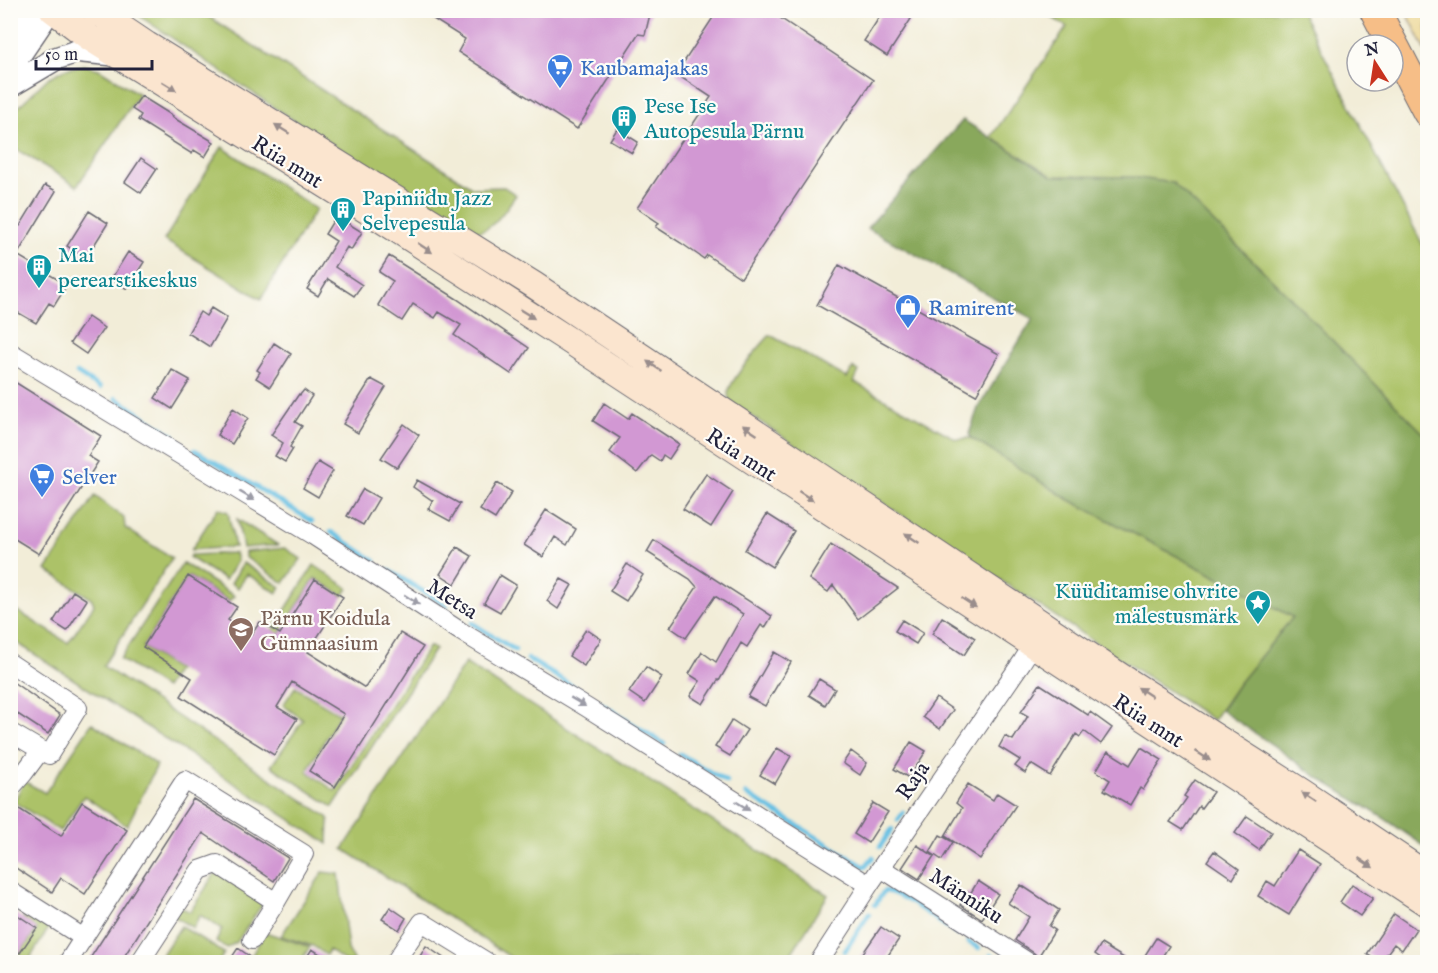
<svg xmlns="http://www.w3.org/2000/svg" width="1438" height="973" font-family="'IM FELL English',serif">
<rect width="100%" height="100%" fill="#fdfcf7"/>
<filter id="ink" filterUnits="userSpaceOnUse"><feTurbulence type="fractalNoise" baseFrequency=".0167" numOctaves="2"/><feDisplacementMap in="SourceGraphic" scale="12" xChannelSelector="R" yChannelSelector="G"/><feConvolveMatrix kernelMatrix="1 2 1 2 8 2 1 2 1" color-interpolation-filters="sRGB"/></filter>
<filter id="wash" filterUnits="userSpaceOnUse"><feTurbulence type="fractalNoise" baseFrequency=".008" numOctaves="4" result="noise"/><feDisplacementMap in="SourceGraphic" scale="24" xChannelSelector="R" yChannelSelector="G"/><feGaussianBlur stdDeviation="1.35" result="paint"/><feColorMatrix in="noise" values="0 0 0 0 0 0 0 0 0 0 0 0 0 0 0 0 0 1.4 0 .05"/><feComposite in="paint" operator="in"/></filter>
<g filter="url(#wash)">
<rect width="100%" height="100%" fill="#f2edd8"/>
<path fill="#acc267" stroke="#677251" stroke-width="1.5" d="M 133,11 L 200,11 L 473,188 L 504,187 L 516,195 C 504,211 493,233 471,232 L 281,112 L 141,17 Z
M 1042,11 L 1301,11 L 1427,253 L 1427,437 L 1286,293 L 1173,183 L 1131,177 L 1052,176 L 991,137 L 1067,27 Z
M 84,65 L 99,69 L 139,94 L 77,186 L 11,146 L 11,114 L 48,78 L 65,69 Z
M 222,147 L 316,209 L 261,299 L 164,240 Z
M 770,335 L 847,378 L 853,368 L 859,371 L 854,382 L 956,439 L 971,438 L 1068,499 L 1293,617 L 1238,684 L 1213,720 L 730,402 C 729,400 728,395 728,393 C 731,379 760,346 770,335 Z
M 95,496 L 124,518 L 125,528 L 172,558 L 103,666 L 329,818 L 328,844 L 11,639 L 11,619 L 16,610 L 68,643 L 94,605 L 92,599 L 46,570 Z
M 218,508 L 228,512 L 235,547 L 191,550 Z
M 237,519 L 278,545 L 243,548 Z
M 285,548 L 301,559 L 284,583 L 245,557 L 245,552 Z
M 235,553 L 237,561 L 225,580 L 189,557 L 191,555 Z
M 183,563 L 234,596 L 229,601 L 188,576 L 143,647 L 177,670 L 165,688 L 120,659 Z
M 243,563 L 281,587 L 277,593 L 247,574 L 238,588 L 231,583 Z
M 314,565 L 348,588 L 343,596 L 315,578 L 273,644 L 269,641 L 275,631 L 273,629 Z
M 429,646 L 435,649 L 333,807 L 271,766 L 303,720 L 283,705 L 295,687 L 340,714 L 307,771 L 335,791 Z
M 465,663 L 828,895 L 786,962 L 518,962 L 343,849 Z
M 92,723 L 157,765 L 127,826 L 84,796 L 60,831 L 14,802 L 24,781 L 45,793 Z
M 218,869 L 266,899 L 237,942 L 227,948 L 216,942 L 222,929 L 200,915 L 193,928 L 173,916 L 179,906 L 190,912 Z
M 323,872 L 339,874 L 348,949 L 354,962 L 346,962 L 329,950 L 326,955 L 313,946 L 281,936 Z
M 27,912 L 49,928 L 30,958 L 36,962 L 15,962 L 11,960 L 10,946 L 20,953 L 37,929 L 23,919 Z
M 181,926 L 224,953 L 219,962 L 157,962 Z
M 265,932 L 310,947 L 300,962 L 263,962 L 252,955 Z"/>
<path fill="#89a85c" stroke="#56654c" stroke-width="1.5" d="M 963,120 L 1052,176 L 1131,177 L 1173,183 L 1286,293 L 1427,437 L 1427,848 L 1382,817 L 1312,774 L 1274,746 L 1221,710 L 1238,684 L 1293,617 L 1068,499 L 971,438 L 969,434 L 978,408 L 1033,319 L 867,228 Z"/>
<path fill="#eeda9e" stroke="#887e6c" stroke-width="1.5" d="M 1406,11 L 1427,11 L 1427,53 Z"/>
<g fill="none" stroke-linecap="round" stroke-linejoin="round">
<path stroke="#65c0e3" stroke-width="4.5" d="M 77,373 L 100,388
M 116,398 L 174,436
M 195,450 L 312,521
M 331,532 L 375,561
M 388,570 L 447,606
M 472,623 L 515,650
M 528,659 L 584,693
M 600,703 L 664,744
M 680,754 L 727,782
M 746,794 L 865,867 L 873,857
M 898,820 L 903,813
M 880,847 L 892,829
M 875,905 L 884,891 C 900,891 943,925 958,935
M 968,942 L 979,948
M 845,951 L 869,914
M 991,955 L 1002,962"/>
</g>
<g id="blocks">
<path fill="#d298d3" d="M 419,10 L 651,10 L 645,35 L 638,34 L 577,129 L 458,52 L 465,39 Z
M 718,10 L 768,10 L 873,80 L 741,278 L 707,255 L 704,259 L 681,243 L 656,227 L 659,223 L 637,208 L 711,97 L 676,74 Z
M 884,10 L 898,10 L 911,19 L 887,56 L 864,41 Z
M 141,96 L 173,116 L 172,117 L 214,142 L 205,157 L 194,150 L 192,154 L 138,120 L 141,115 L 132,109 Z
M 617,129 L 638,142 L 632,153 L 610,140 Z
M 141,158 L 157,169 L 141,193 L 125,182 Z
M 45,185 L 56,191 L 17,255 L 67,285 L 54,306 L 49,303 L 36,323 L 10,308 L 11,232 L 16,223 L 20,226 Z
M 89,211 L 108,223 L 86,258 L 67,246 Z
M 336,216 L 362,232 L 351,250 L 347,247 L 335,267 L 362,285 L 354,296 L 328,279 L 318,296 L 307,289 L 336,241 L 325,234 Z
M 128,252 L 144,262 L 127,289 L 111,279 Z
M 389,256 L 457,299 L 529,348 L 511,374 L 454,335 L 461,325 L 439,312 L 435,318 L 413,304 L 402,321 L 378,305 L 393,281 L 379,272 Z
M 839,265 L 999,354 L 976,395 L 817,305 Z
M 211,308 L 227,318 L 210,347 L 188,333 L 200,312 L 206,316 Z
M 88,317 L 104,328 L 86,354 L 70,343 Z
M 274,343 L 291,354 L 270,387 L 256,378 L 260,372 L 257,370 Z
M 172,370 L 190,380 L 172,409 L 155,398 Z
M 10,379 L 101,436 L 88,456 L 98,462 L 39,554 L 10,536 Z
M 371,379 L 386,387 L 358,433 L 343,424 Z
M 304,390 L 312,396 L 295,422 L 302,426 L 290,447 L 293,449 L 285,462 L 275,456 L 283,443 L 271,435 L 299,394 L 300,395 Z
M 604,403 L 628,419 L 632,413 L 679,444 L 669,459 L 663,455 L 660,461 L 651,455 L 637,473 L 610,452 L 620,438 L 593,421 Z
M 233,408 L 248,418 L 232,444 L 217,435 Z
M 404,424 L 419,435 L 397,468 L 381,458 Z
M 318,462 L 333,471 L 318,497 L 303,488 Z
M 706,474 L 733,492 L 711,527 L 683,509 Z
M 417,480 L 460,504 L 450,521 L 428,509 L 433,501 L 413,487 Z
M 497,483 L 512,492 L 495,519 L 480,510 Z
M 363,489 L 379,498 L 363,525 L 347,516 Z
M 546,510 L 576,529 L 567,545 L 555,537 L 543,557 L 524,545 Z
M 767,514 L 794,531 L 772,567 L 745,550 Z
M 654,540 L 772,616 L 765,628 L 761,625 L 747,647 L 741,643 L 719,681 L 718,680 L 703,704 L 690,696 L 700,681 L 689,674 L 702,652 L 716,662 L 743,614 L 715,596 L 686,638 L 670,627 L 697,587 L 690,579 L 647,552 Z
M 831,544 L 859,563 L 898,588 L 858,619 L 833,585 L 828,592 L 809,579 Z
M 457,547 L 472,556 L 455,584 L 440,574 Z
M 627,564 L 643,575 L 626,601 L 610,591 Z
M 500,575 L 516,585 L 500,612 L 484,603 Z
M 188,576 L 237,607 L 228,620 L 251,635 L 260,622 L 280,634 L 315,579 L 343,597 L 308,652 L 365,688 L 400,633 L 423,647 L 335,787 L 309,771 L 344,714 L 292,682 L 277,707 L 297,719 L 274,755 L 181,696 L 192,678 L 143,647 Z
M 561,579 L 572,585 L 558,609 L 547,601 Z
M 73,591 L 87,600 L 67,631 L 53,622 Z
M 942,617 L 975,638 L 964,655 L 932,634 Z
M 902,620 L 923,633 L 916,644 L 895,631 Z
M 586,629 L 601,639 L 584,666 L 569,656 Z
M 774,652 L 791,662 L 765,706 L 748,697 Z
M 646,667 L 662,677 L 645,703 L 629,692 Z
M 819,679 L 835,689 L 825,705 L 809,695 Z
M 10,680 L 60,715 L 48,734 L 10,709 Z
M 1040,684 L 1088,715 L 1090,712 L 1112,728 L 1101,744 L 1084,731 L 1080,737 L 1076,734 L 1050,776 L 1031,764 L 1025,773 L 1015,766 L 1020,760 L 999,747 L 1005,736 L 1013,740 L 1028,716 L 1021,712 Z
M 936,698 L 953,710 L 940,729 L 923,717 Z
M 732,720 L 747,730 L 730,756 L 715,747 Z
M 911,742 L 926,751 L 909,778 L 894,769 Z
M 1141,747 L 1162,760 L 1143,790 L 1140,788 L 1130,805 L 1104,790 L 1110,780 L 1096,771 L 1108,751 L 1130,765 Z
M 777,748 L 791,756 L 775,784 L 760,775 Z
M 851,751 L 867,763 L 860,775 L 843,763 Z
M 1195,780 L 1213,792 L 1201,808 L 1199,806 L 1183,830 L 1170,822 L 1187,798 L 1184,796 Z
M 968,784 L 993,800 L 997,793 L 1016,805 L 980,859 L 945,836 L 962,808 L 956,803 Z
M 193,799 L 288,858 L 274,881 L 203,833 L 120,963 L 87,963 Z
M 82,802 L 127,830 L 85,894 L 61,878 L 52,892 L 10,864 L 10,803 L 61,836 Z
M 873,803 L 888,812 L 868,843 L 854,834 Z
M 1247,816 L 1271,832 L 1259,850 L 1235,833 Z
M 940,835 L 953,842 L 942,860 L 930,852 Z
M 917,845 L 934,856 L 919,879 L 902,868 Z
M 1298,850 L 1320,864 L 1289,915 L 1258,896 L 1267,881 L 1275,886 Z
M 1214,851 L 1239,869 L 1233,879 L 1207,861 Z
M 978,881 L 998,894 L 982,919 L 960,905 L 968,892 L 970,894 Z
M 1352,884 L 1373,898 L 1360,916 L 1340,902 Z
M 1021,885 L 1059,910 L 1049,926 L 1055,930 L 1038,957 L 1034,953 L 1015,940 L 1029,917 L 1008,903 Z
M 390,907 L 406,918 L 399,930 L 382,919 Z
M 10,910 L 37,928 L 20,953 L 10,946 Z
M 1394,914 L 1416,929 L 1402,950 L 1394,944 L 1380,963 L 1367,954 Z
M 881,927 L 899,939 L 883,963 L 856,963 Z
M 1156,938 L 1169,946 L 1158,963 L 1140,963 Z
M 1101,944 L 1132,963 L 1108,963 L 1095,954 Z
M 426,946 L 451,963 L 416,963 Z
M 238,948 L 259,963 L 228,963 Z
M 312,949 L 334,963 L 303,963 Z"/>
</g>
</g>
<g filter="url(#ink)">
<use href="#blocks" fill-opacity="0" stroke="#6b6972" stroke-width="1.5"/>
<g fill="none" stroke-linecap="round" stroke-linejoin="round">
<defs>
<path id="minor" d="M 10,352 L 314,536 L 460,631 L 586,707 L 869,885
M 10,663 L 78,708 L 49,755 L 10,732
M 10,789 L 24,773 L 41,750
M 881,868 L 1028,962
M 10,891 L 84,938
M 252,940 L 276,902
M 68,962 L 185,780 L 304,854 L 276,902 L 217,864 L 200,870 L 140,962
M 395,962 L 422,922 L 487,962
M 819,962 L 869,885 L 1022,662 L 1039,635"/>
<path id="tertiary" d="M 10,36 L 27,10
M 10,69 L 50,10
M 10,86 L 57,58 L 78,51 L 119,55"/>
<path id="secondary" d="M 53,10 L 90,38 L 376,216 L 567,339 L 1428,904
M 95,10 L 147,45 L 534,285 L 1120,676 L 1302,792 L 1428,876"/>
<path id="trunk" d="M 1375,10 L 1393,45
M 1393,45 L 1428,112"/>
</defs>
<use href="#minor" stroke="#6b6972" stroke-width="20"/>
<use href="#tertiary" stroke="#6b6972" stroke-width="25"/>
<use href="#secondary" stroke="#6b6972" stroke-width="28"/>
<use href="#trunk" stroke="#6b6972" stroke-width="32"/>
<use href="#minor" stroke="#fff" stroke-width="18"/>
<use href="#tertiary" stroke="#fff" stroke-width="22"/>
<use href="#secondary" stroke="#fbe5cf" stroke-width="26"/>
<use href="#trunk" stroke="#f6be87" stroke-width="30"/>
</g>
<defs><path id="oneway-solid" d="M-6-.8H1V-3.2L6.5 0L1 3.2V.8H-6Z" transform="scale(1.5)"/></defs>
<g fill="#998d8c">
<use href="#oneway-solid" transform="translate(169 86) rotate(32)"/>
<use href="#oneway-solid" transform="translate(282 129) rotate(-148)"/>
<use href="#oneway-solid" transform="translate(425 248) rotate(33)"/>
<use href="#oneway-solid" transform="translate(527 314) rotate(32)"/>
<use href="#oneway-solid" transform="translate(654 366) rotate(-146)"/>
<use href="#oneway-solid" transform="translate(750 430) rotate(-146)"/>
<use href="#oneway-solid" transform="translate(806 496) rotate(33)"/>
<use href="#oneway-solid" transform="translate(912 538) rotate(-146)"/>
<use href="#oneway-solid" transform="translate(969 603) rotate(33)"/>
<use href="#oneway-solid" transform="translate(1145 692) rotate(-147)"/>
<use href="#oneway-solid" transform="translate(1203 756) rotate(33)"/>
<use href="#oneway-solid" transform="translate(1309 797) rotate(-146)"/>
<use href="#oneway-solid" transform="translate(1366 863) rotate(33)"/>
</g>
<g fill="#9c9ca7">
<use href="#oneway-solid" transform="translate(247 496) rotate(31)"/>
<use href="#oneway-solid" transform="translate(412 600) rotate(33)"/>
<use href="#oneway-solid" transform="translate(578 702) rotate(31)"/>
<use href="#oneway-solid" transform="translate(743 806) rotate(32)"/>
</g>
</g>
<defs>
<symbol id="supermarket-pin" viewBox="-11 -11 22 30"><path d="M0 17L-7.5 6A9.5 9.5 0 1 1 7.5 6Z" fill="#3f7fe0" stroke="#fdfcf7"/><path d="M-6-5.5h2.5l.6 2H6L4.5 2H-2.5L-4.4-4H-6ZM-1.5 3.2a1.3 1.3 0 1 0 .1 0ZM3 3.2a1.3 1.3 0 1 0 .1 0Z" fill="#fff"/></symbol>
<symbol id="building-pin" viewBox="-11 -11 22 30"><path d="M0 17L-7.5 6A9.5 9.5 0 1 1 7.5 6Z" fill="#0f9aa8" stroke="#fdfcf7"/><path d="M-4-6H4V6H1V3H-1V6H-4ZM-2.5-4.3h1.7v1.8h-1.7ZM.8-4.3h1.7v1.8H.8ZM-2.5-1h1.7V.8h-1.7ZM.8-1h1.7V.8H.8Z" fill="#fff"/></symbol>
<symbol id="shop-pin" viewBox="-11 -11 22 30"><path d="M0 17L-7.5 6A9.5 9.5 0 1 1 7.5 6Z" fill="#3f7fe0" stroke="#fdfcf7"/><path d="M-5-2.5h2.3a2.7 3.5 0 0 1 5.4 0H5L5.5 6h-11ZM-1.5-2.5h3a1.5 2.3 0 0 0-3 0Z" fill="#fff"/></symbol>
<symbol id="sight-pin" viewBox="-11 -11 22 30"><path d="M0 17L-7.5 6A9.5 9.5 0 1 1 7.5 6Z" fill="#0f9aa8" stroke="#fdfcf7"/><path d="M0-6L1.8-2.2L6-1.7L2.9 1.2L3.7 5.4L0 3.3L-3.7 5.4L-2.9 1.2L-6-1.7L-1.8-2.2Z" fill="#fff"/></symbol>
<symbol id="school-pin" viewBox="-11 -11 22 30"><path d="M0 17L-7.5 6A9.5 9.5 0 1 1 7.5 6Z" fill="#8d6e63" stroke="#fdfcf7"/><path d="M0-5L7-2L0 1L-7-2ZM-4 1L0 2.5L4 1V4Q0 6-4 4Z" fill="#fff"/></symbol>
</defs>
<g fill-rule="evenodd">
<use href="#supermarket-pin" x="545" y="52" width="30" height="40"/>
<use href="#building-pin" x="609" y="103" width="30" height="40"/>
<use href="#building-pin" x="328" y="195" width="30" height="40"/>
<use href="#building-pin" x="24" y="252" width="30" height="40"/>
<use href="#shop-pin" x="893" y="292" width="30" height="40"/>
<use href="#supermarket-pin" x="27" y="461" width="30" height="40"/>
<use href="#sight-pin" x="1243" y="588" width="30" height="40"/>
<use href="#school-pin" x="226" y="615" width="30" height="40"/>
</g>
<g text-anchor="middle" stroke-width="4.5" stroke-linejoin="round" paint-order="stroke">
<g font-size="22" fill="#366cbe" stroke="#fdfcf7" text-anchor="start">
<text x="580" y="75">Kaubamajakas</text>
<text x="928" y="315">Ramirent</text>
<text x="62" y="484">Selver</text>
</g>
<g font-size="22" fill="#0d838f" stroke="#fdfcf7" text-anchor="start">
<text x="644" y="113">Pese Ise<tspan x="644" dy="25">Autopesula Pärnu</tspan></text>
<text x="362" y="205">Papiniidu Jazz<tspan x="362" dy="25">Selvepesula</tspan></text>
<text x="58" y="262">Mai<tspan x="58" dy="25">perearstikeskus</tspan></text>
<text x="1238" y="598" text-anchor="end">Küüditamise ohvrite<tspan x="1238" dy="25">mälestusmärk</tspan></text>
</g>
<g font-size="22" fill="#22223b" stroke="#fdfcf7">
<text transform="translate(288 161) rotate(32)" y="8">Riia mnt</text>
<text transform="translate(742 454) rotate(33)" y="8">Riia mnt</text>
<text transform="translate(453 598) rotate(33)" y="8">Metsa</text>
<text transform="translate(1149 720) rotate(33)" y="8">Riia mnt</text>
<text transform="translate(912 780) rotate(-56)" y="8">Raja</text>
<text transform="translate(967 895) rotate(33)" y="8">Männiku</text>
</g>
<g font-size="22" fill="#785e54" stroke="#fdfcf7" text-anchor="start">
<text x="260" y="625">Pärnu Koidula<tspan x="260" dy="25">Gümnaasium</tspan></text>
</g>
</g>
<rect width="1438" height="973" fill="none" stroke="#fdfcf7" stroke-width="36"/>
<g transform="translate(1375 63) rotate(348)"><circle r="28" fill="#fdfcf7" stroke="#a5a5ac" stroke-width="1.5"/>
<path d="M0-4.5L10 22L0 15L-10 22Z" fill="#c8321e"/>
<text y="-9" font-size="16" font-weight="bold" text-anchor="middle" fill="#22223b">N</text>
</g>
<path d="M36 60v9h116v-9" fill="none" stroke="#22223b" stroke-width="3"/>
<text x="45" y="60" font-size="18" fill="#22223b" stroke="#fdfcf7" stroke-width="4.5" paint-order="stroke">50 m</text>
</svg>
